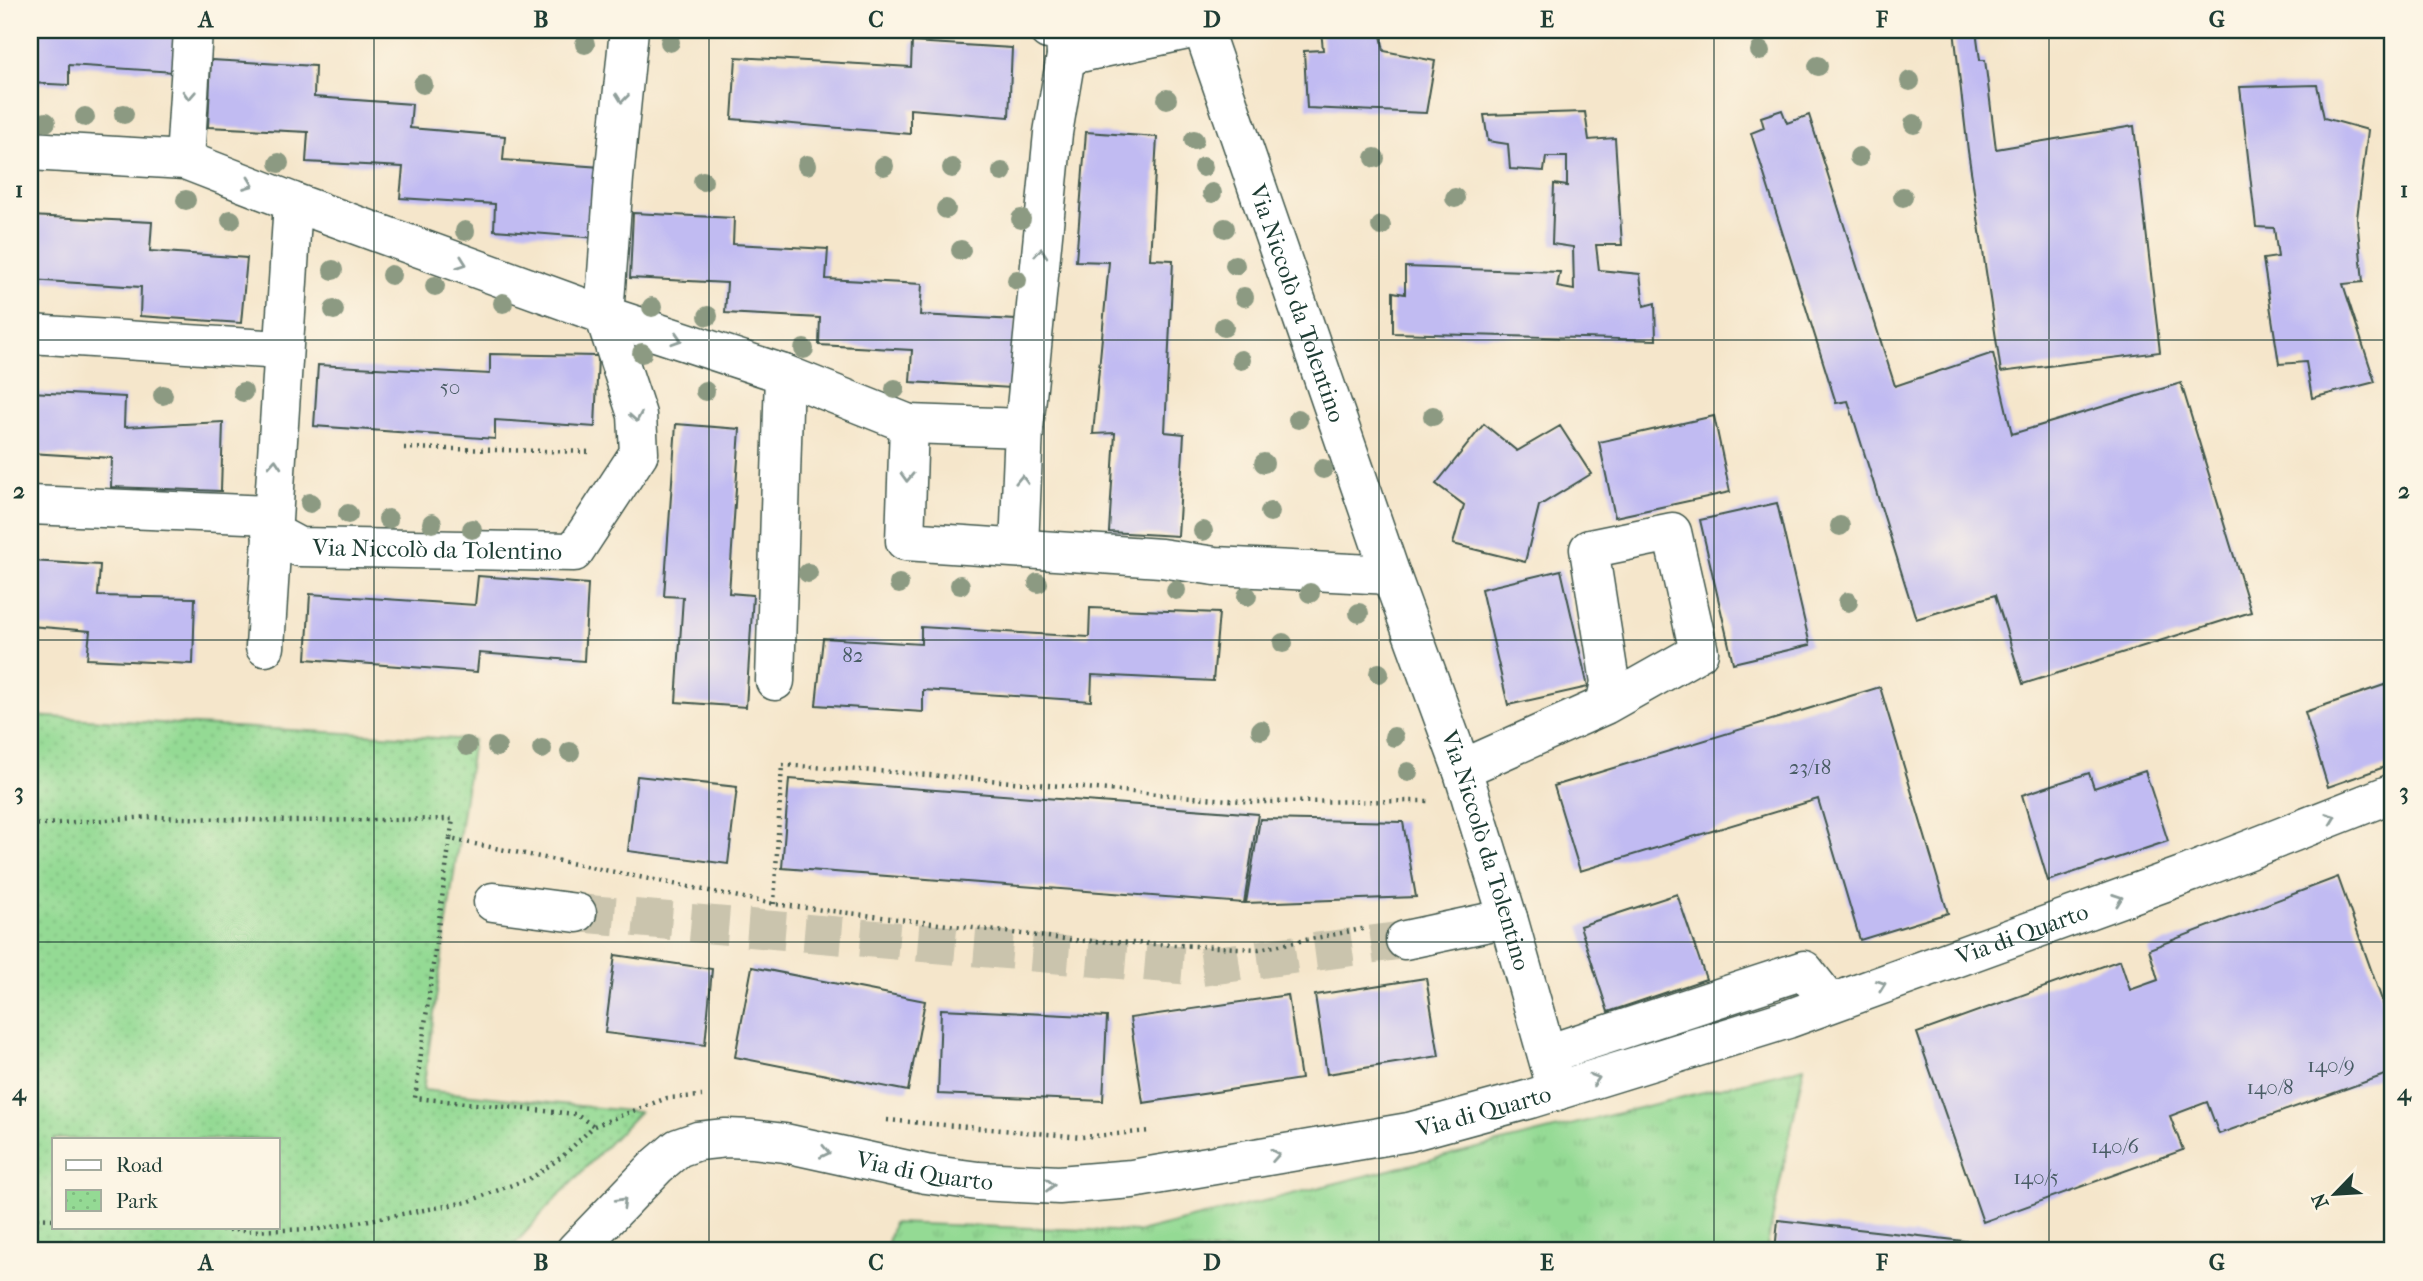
<svg xmlns="http://www.w3.org/2000/svg" width="2423" height="1281" font-family="'IM FELL French Canon',serif">
<defs>
<pattern id="grass-tufts" width="24" height="20" patternUnits="userSpaceOnUse" patternTransform="scale(1.75)"><rect width="24" height="20" fill="#94da94"/><path d="M3 7l-1-3M5 7V3M7 7l1-3M15 17l-1-3M17 17v-4M19 17l1-3" fill="none" stroke="#7fbc80"/></pattern>
<pattern id="park-dots" width="8" height="8" patternUnits="userSpaceOnUse" patternTransform="scale(1.75)"><rect width="8" height="8" fill="#94da94"/><path d="M2 2h.1M6 6h.1" fill="none" stroke="#7fbc80" stroke-width="1.8" stroke-linecap="round"/></pattern>
</defs>
<rect width="100%" height="100%" fill="#fcf5e5"/>
<filter id="ink" filterUnits="userSpaceOnUse"><feTurbulence type="fractalNoise" baseFrequency=".0143" numOctaves="2"/><feDisplacementMap in="SourceGraphic" scale="14" xChannelSelector="R" yChannelSelector="G"/><feConvolveMatrix kernelMatrix="1 2 1 2 8 2 1 2 1" color-interpolation-filters="sRGB"/></filter>
<filter id="wash" filterUnits="userSpaceOnUse"><feTurbulence type="fractalNoise" baseFrequency=".00686" numOctaves="4" result="noise"/><feDisplacementMap in="SourceGraphic" scale="28" xChannelSelector="R" yChannelSelector="G"/><feGaussianBlur stdDeviation="1.57" result="paint"/><feColorMatrix in="noise" values="0 0 0 0 0 0 0 0 0 0 0 0 0 0 0 0 0 1.4 0 .05"/><feComposite in="paint" operator="in"/></filter>
<g filter="url(#wash)">
<rect width="100%" height="100%" fill="#f5e6cb"/>
<path fill="url(#grass-tufts)" stroke="#5a8c64" stroke-width="2" d="M 1804,1067 L 1766,1251 L 886,1251 L 893,1223 L 1139,1232 Z"/>
<path fill="url(#park-dots)" stroke="#5a8c64" stroke-width="2" fill-rule="evenodd" d="M 30,716 L 473,740 L 423,1090 L 639,1112 L 546,1209 L 509,1251 L 30,1251 ZM 54,1139 L 278,1139 L 278,1227 L 54,1227 Z"/>
<g id="blocks">
<path fill="#c1bbf2" d="M 30,30 L 176,30 L 174,72 L 69,65 L 69,85 L 30,83 Z
M 1321,30 L 1380,30 L 1384,51 L 1435,61 L 1426,113 L 1307,108 L 1304,51 L 1323,50 Z
M 1954,30 L 1976,30 L 1980,60 L 1985,60 L 1996,149 L 2134,126 L 2160,352 L 2001,372 L 1968,151 Z
M 912,42 L 1012,48 L 1009,117 L 910,109 L 910,134 L 732,119 L 736,57 L 911,67 Z
M 211,60 L 315,66 L 314,97 L 412,104 L 410,128 L 505,136 L 503,160 L 601,167 L 597,238 L 494,230 L 495,204 L 400,198 L 403,167 L 306,162 L 308,132 L 208,127 Z
M 2317,85 L 2324,118 L 2368,130 L 2357,218 L 2363,282 L 2343,284 L 2375,382 L 2312,398 L 2306,362 L 2279,364 L 2263,259 L 2278,257 L 2274,228 L 2256,227 L 2240,87 Z
M 1782,110 L 1787,123 L 1809,115 L 1895,386 L 1993,353 L 2012,434 L 2181,383 L 2251,612 L 2023,684 L 1995,595 L 1916,619 L 1848,401 L 1836,403 L 1751,133 L 1764,128 L 1761,117 Z
M 1585,112 L 1589,140 L 1615,138 L 1622,245 L 1596,245 L 1599,270 L 1640,274 L 1644,306 L 1655,303 L 1656,340 L 1393,333 L 1393,292 L 1405,294 L 1405,267 L 1560,272 L 1557,287 L 1574,290 L 1573,247 L 1552,244 L 1554,184 L 1567,186 L 1567,157 L 1546,157 L 1544,171 L 1510,169 L 1508,144 L 1488,141 L 1484,115 Z
M 1086,132 L 1157,137 L 1150,259 L 1173,260 L 1165,432 L 1184,434 L 1178,536 L 1109,532 L 1115,433 L 1093,434 L 1109,262 L 1076,261 Z
M 633,213 L 734,218 L 733,244 L 828,249 L 826,279 L 922,284 L 920,315 L 1016,320 L 1012,388 L 910,382 L 912,350 L 819,345 L 820,318 L 725,313 L 727,283 L 630,278 Z
M 30,216 L 152,222 L 150,251 L 247,258 L 241,323 L 140,316 L 141,287 L 30,280 Z
M 490,354 L 598,356 L 595,427 L 495,420 L 495,439 L 314,426 L 318,365 L 490,374 Z
M 30,392 L 125,397 L 124,427 L 223,422 L 221,491 L 111,487 L 112,458 L 30,453 Z
M 1714,416 L 1730,492 L 1615,517 L 1599,442 Z
M 676,424 L 740,429 L 729,593 L 753,595 L 746,707 L 676,702 L 683,597 L 664,596 Z
M 1484,424 L 1517,451 L 1560,426 L 1591,474 L 1539,506 L 1525,562 L 1453,544 L 1464,505 L 1436,484 Z
M 1777,503 L 1810,645 L 1733,663 L 1700,520 Z
M 30,561 L 100,565 L 98,596 L 195,598 L 193,664 L 87,659 L 90,631 L 30,626 Z
M 1561,570 L 1588,687 L 1508,705 L 1481,589 Z
M 478,576 L 588,584 L 584,661 L 479,653 L 477,672 L 306,659 L 310,594 L 475,605 Z
M 1090,608 L 1219,613 L 1213,681 L 1092,675 L 1091,701 L 923,690 L 923,712 L 816,705 L 823,638 L 921,644 L 921,627 L 1089,637 Z
M 2393,682 L 2393,764 L 2328,787 L 2305,712 Z
M 1880,687 L 1948,913 L 1860,940 L 1818,799 L 1580,871 L 1554,786 Z
M 2145,771 L 2168,841 L 2048,881 L 2022,795 L 2089,773 L 2094,788 Z
M 637,776 L 737,787 L 728,864 L 628,851 Z
M 789,779 L 1258,814 L 1244,903 L 782,868 Z
M 1260,819 L 1403,822 L 1416,897 L 1246,903 Z
M 2338,877 L 2393,1031 L 2393,1072 L 2219,1134 L 2207,1102 L 2170,1116 L 2183,1150 L 1983,1222 L 1917,1033 L 2120,960 L 2130,990 L 2158,980 L 2149,949 Z
M 1677,894 L 1706,979 L 1608,1012 L 1580,926 Z
M 615,955 L 712,969 L 705,1045 L 605,1033 Z
M 752,967 L 925,1001 L 908,1091 L 735,1057 Z
M 1426,978 L 1439,1056 L 1327,1074 L 1315,995 Z
M 1288,995 L 1301,1079 L 1143,1103 L 1130,1018 Z
M 941,1009 L 1107,1017 L 1103,1101 L 938,1094 Z
M 1778,1220 L 2034,1249 L 2034,1251 L 1775,1251 Z"/>
</g>
</g>
<g filter="url(#ink)">
<use href="#blocks" fill-opacity="0" stroke="#3f564b" stroke-width="2"/>
<g fill="none" stroke-linecap="round" stroke-linejoin="round">
<path stroke="#cac4ad" stroke-width="38" stroke-dasharray="38 19" stroke-linecap="butt" d="M 577,913 L 1201,967 L 1405,940"/>
<defs>
<g id="minor">
<path id="s1" d="M 1203,30 L 1391,575 L 1462,769 L 1508,918 L 1557,1091"/>
<path d="M 1066,56 L 1188,30"/>
<path d="M 30,151 L 185,160 L 293,202 L 604,315 L 784,374 L 909,424 L 905,541 L 1161,558 L 1215,566 L 1391,575"/>
<path d="M 185,160 L 193,30"/>
<path d="M 30,334 L 282,350"/>
<path d="M 909,424 L 1024,428"/>
<path d="M 30,505 L 272,515"/>
<path id="s2" d="M 271,532 L 299,547 L 574,552 L 639,453 L 637,415 L 604,315 L 614,178 L 629,30"/>
<path d="M 1019,548 L 1024,428 L 1053,133 L 1066,56 L 1065,31 L 1048,30"/>
<path d="M 265,647 L 293,202"/>
<path d="M 775,681 L 784,374"/>
<path d="M 1462,769 L 1605,705 L 1610,682 L 1589,549 L 1672,532 L 1699,652 L 1605,705"/>
<path d="M 493,902 L 577,913"/>
<path d="M 1405,940 L 1508,918"/>
<path d="M 1547,1054 L 1804,970 L 1830,1003"/>
<path id="s3" d="M 575,1251 L 657,1166 L 678,1148 L 698,1141 L 726,1138 L 752,1139 L 785,1143 L 926,1174 L 978,1181 L 1059,1185 L 1132,1179 L 1409,1132 L 1530,1099 L 1788,1019 L 2190,873 L 2393,793"/>
</g>
</defs>
<use href="#minor" stroke="#3f564b" stroke-width="41"/>
<path stroke="#3f564b" stroke-width="4.5" stroke-dasharray="2 5" stroke-linecap="butt" d="M 404,448 L 592,452
M 30,825 L 151,817 L 291,821 L 453,819 L 450,839 L 774,904 L 1072,940 L 1259,949 L 1367,928
M 450,839 L 415,1098 L 575,1114 L 594,1126
M 774,904 L 782,765 L 892,772 L 1253,802 L 1428,801
M 887,1120 L 1082,1137 L 1150,1131
M 30,1218 L 54,1219
M 193,1227 L 244,1231 L 321,1229 L 467,1202 L 533,1177 L 563,1156 L 594,1126 L 667,1098 L 702,1096"/>
<use href="#minor" stroke="#fff" stroke-width="38"/>
</g>
<g fill="#8c9a82">
<circle cx="670" cy="42" r="10"/>
<circle cx="585" cy="44" r="10"/>
<circle cx="1760" cy="51" r="10"/>
<circle cx="1818" cy="66" r="10"/>
<circle cx="1910" cy="81" r="10"/>
<circle cx="423" cy="84" r="10"/>
<circle cx="1167" cy="99" r="10"/>
<circle cx="124" cy="114" r="10"/>
<circle cx="85" cy="117" r="10"/>
<circle cx="46" cy="122" r="10"/>
<circle cx="1914" cy="124" r="10"/>
<circle cx="1194" cy="140" r="10"/>
<circle cx="1859" cy="157" r="10"/>
<circle cx="1375" cy="158" r="10"/>
<circle cx="279" cy="163" r="10"/>
<circle cx="807" cy="165" r="10"/>
<circle cx="884" cy="166" r="10"/>
<circle cx="1203" cy="167" r="10"/>
<circle cx="952" cy="168" r="10"/>
<circle cx="1002" cy="172" r="10"/>
<circle cx="703" cy="181" r="10"/>
<circle cx="1212" cy="193" r="10"/>
<circle cx="1903" cy="197" r="10"/>
<circle cx="1455" cy="198" r="10"/>
<circle cx="186" cy="200" r="10"/>
<circle cx="946" cy="209" r="10"/>
<circle cx="1021" cy="219" r="10"/>
<circle cx="231" cy="220" r="10"/>
<circle cx="1381" cy="226" r="10"/>
<circle cx="1225" cy="228" r="10"/>
<circle cx="465" cy="231" r="10"/>
<circle cx="961" cy="250" r="10"/>
<circle cx="1235" cy="265" r="10"/>
<circle cx="333" cy="270" r="10"/>
<circle cx="391" cy="275" r="10"/>
<circle cx="1017" cy="280" r="10"/>
<circle cx="435" cy="286" r="10"/>
<circle cx="1244" cy="297" r="10"/>
<circle cx="503" cy="303" r="10"/>
<circle cx="652" cy="307" r="10"/>
<circle cx="334" cy="310" r="10"/>
<circle cx="708" cy="316" r="10"/>
<circle cx="1224" cy="327" r="10"/>
<circle cx="804" cy="349" r="10"/>
<circle cx="642" cy="353" r="10"/>
<circle cx="1241" cy="360" r="10"/>
<circle cx="895" cy="389" r="10"/>
<circle cx="705" cy="391" r="10"/>
<circle cx="243" cy="392" r="10"/>
<circle cx="163" cy="395" r="10"/>
<circle cx="1433" cy="416" r="10"/>
<circle cx="1298" cy="419" r="10"/>
<circle cx="1264" cy="463" r="10"/>
<circle cx="1323" cy="469" r="10"/>
<circle cx="310" cy="503" r="10"/>
<circle cx="1270" cy="512" r="10"/>
<circle cx="348" cy="514" r="10"/>
<circle cx="388" cy="519" r="10"/>
<circle cx="432" cy="523" r="10"/>
<circle cx="1840" cy="526" r="10"/>
<circle cx="472" cy="529" r="10"/>
<circle cx="1203" cy="531" r="10"/>
<circle cx="808" cy="573" r="10"/>
<circle cx="1038" cy="583" r="10"/>
<circle cx="899" cy="584" r="10"/>
<circle cx="960" cy="585" r="10"/>
<circle cx="1176" cy="590" r="10"/>
<circle cx="1310" cy="593" r="10"/>
<circle cx="1247" cy="596" r="10"/>
<circle cx="1848" cy="602" r="10"/>
<circle cx="1359" cy="613" r="10"/>
<circle cx="1283" cy="643" r="10"/>
<circle cx="1379" cy="673" r="10"/>
<circle cx="1261" cy="730" r="10"/>
<circle cx="1394" cy="737" r="10"/>
<circle cx="467" cy="746" r="10"/>
<circle cx="497" cy="747" r="10"/>
<circle cx="542" cy="749" r="10"/>
<circle cx="570" cy="752" r="10"/>
<circle cx="1408" cy="772" r="10"/>
</g>
<defs><path id="oneway-chevron" d="M-2-3.5L2.5 0L-2 3.5" fill="none" stroke-width="1.6" stroke-linecap="round" stroke-linejoin="round" transform="scale(1.75)"/></defs>
<g stroke="#8f9e9a">
<use href="#oneway-chevron" transform="translate(189 95) rotate(93)"/>
<use href="#oneway-chevron" transform="translate(622 98) rotate(96)"/>
<use href="#oneway-chevron" transform="translate(249 184) rotate(21)"/>
<use href="#oneway-chevron" transform="translate(1041 253) rotate(-85)"/>
<use href="#oneway-chevron" transform="translate(462 263) rotate(20)"/>
<use href="#oneway-chevron" transform="translate(677 339) rotate(18)"/>
<use href="#oneway-chevron" transform="translate(636 417) rotate(80)"/>
<use href="#oneway-chevron" transform="translate(275 464) rotate(-86)"/>
<use href="#oneway-chevron" transform="translate(907 477) rotate(92)"/>
<use href="#oneway-chevron" transform="translate(1022 480) rotate(-88)"/>
<use href="#oneway-chevron" transform="translate(2331 818) rotate(-21)"/>
<use href="#oneway-chevron" transform="translate(2118 899) rotate(-20)"/>
<use href="#oneway-chevron" transform="translate(1881 985) rotate(-20)"/>
<use href="#oneway-chevron" transform="translate(1595 1079) rotate(-17)"/>
<use href="#oneway-chevron" transform="translate(825 1152) rotate(12)"/>
<use href="#oneway-chevron" transform="translate(1275 1155) rotate(-10)"/>
<use href="#oneway-chevron" transform="translate(1050 1185) rotate(1)"/>
<use href="#oneway-chevron" transform="translate(622 1202) rotate(-46)"/>
</g>
</g>
<path fill="none" stroke="#1f3d34" stroke-width="2" stroke-opacity="0.55" d="M 374,30 L 374,1251M 709,30 L 709,1251M 1044,30 L 1044,1251M 1379,30 L 1379,1251M 1714,30 L 1714,1251M 2049,30 L 2049,1251M 30,340 L 2393,340M 30,640 L 2393,640M 30,942 L 2393,942"/>
<g text-anchor="middle" stroke-width="7" stroke-linejoin="round" paint-order="stroke">
<g font-size="21" fill="#485c64">
<text x="450" y="394">50</text>
<text x="853" y="662">82</text>
<text x="1810" y="774">23/18</text>
<text x="2331" y="1072">140/9</text>
<text x="2270" y="1094">140/8</text>
<text x="2115" y="1153">140/6</text>
<text x="2036" y="1184">140/5</text>
</g>
<g font-size="24" fill="#1f3d34" stroke="#fcf5e5">
<text dy="8" stroke="none"><textPath href="#s1" startOffset="289">Via Niccolò da Tolentino</textPath></text>
<text dy="8" stroke="none"><textPath href="#s2" startOffset="170">Via Niccolò da Tolentino</textPath></text>
<text dy="8" stroke="none"><textPath href="#s1" startOffset="868">Via Niccolò da Tolentino</textPath></text>
<text dy="8" stroke="none"><textPath href="#s3" startOffset="1531">Via di Quarto</textPath></text>
<text dy="8" stroke="none"><textPath href="#s3" startOffset="964">Via di Quarto</textPath></text>
<text dy="8" stroke="none"><textPath href="#s3" startOffset="397">Via di Quarto</textPath></text>
</g>
</g>
<rect width="2423" height="1281" fill="none" stroke="#fcf5e5" stroke-width="77"/>
<rect x="52" y="1138" width="228" height="91" fill="#fcf5e5" stroke="#a4ab9e" stroke-width="2"/>
<rect x="66" y="1160" width="35" height="10" fill="#ffffff" stroke="#a4ab9e" stroke-width="2"/>
<text x="116" y="1172" font-size="21" fill="#1f3d34">Road</text>
<rect x="66" y="1190" width="35" height="21" fill="url(#park-dots)" stroke="#a4ab9e" stroke-width="2"/>
<text x="116" y="1208" font-size="21" fill="#1f3d34">Park</text>
<g transform="translate(2335 1194) rotate(245)" stroke="#fcf5e5" stroke-width="5" paint-order="stroke">
<path d="M0-5L12 26L0 18L-12 26Z" fill="#1f3d34"/>
<text y="-10" font-size="19" font-weight="bold" text-anchor="middle" fill="#1f3d34">N</text>
</g>
<rect x="38" y="38" width="2346" height="1204" fill="none" stroke="#1f3d34" stroke-width="2.5"/>
<g font-size="23" text-anchor="middle" font-weight="bold" fill="#1f3d34">
<text x="206" y="27">A</text>
<text x="541" y="27">B</text>
<text x="876" y="27">C</text>
<text x="1212" y="27">D</text>
<text x="1547" y="27">E</text>
<text x="1882" y="27">F</text>
<text x="2217" y="27">G</text>
<text x="19" y="197">1</text>
<text x="2404" y="197">1</text>
<text x="19" y="498">2</text>
<text x="2404" y="498">2</text>
<text x="19" y="799">3</text>
<text x="2404" y="799">3</text>
<text x="19" y="1100">4</text>
<text x="2404" y="1100">4</text>
<text x="206" y="1270">A</text>
<text x="541" y="1270">B</text>
<text x="876" y="1270">C</text>
<text x="1212" y="1270">D</text>
<text x="1547" y="1270">E</text>
<text x="1882" y="1270">F</text>
<text x="2217" y="1270">G</text>
</g>
</svg>
